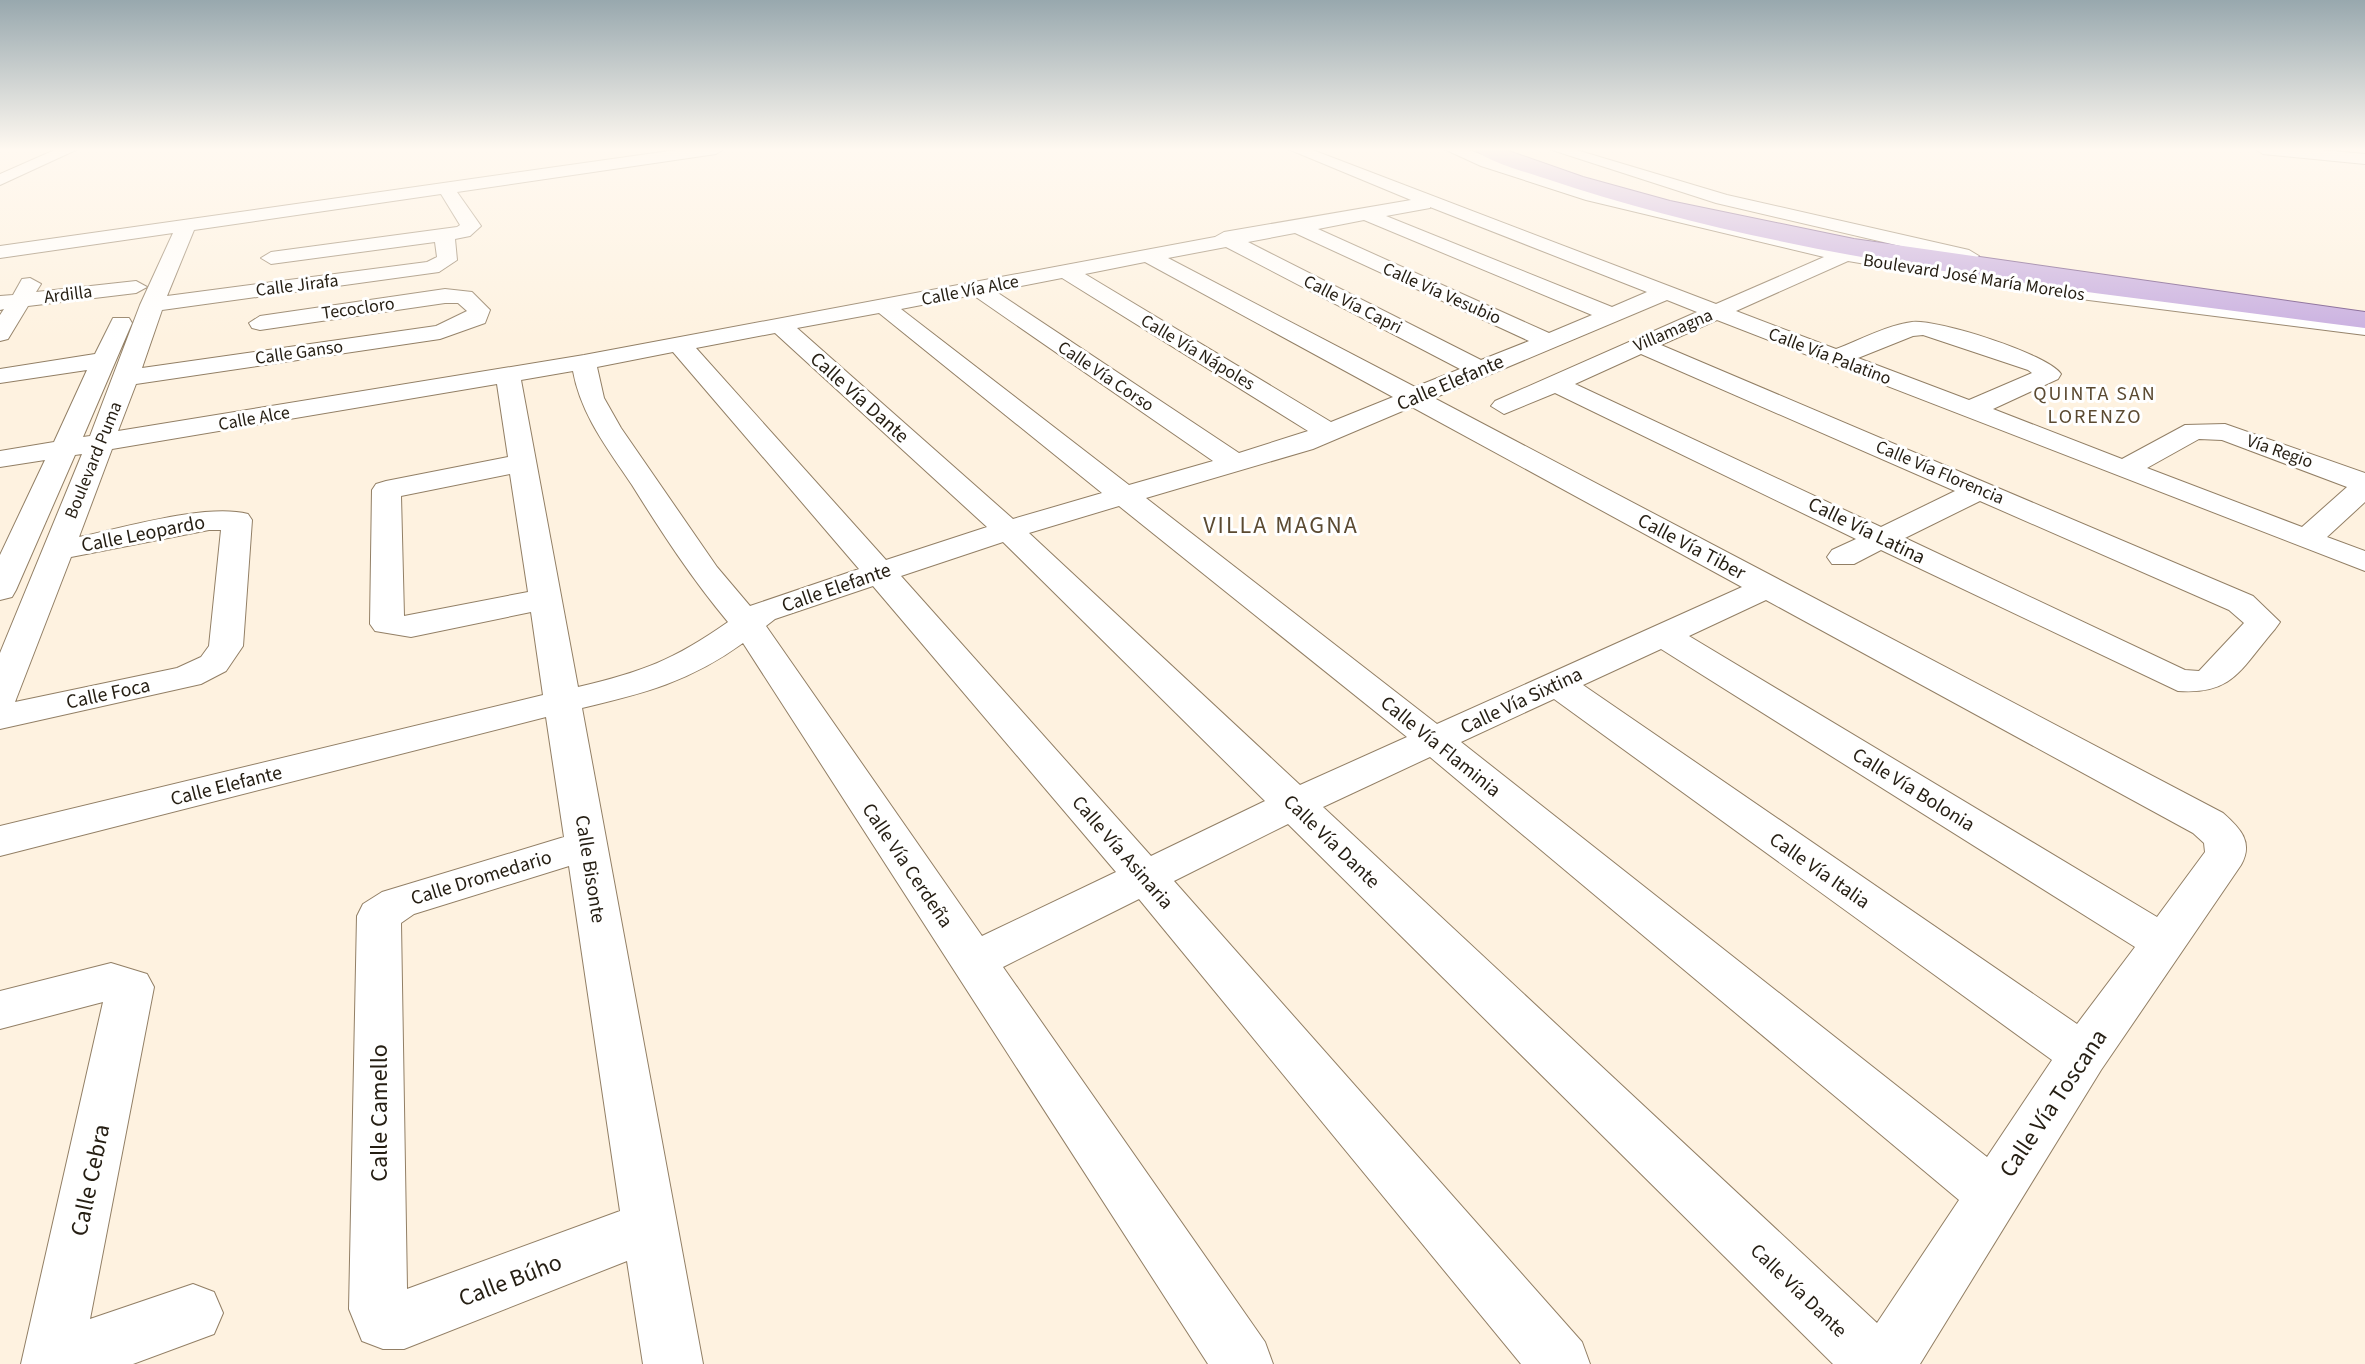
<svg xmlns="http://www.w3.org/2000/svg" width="2365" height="1364" font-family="'Source Sans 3',sans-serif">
<rect width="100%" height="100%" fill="#fef2e0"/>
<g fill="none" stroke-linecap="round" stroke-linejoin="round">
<defs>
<path id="minor" d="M 57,149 L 78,149 L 0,185 L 0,174 Z
M 683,149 L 724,149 L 716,154 L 457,192 L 481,226 L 470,236 L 455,239 L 457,260 L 439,272 L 162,310 L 142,368 L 436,326 L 467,311 L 458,303 L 445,303 L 260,330 L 252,328 L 249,323 L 260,316 L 445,289 L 472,292 L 490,310 L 485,323 L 440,339 L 136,384 L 118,431 L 584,355 L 1215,237 L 1224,232 L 1411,200 L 1288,149 L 1310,149 L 1716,304 L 1824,257 L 1586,200 L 1481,166 L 1444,149 L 1466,149 C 1753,255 2063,287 2365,321 L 2365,335 L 2049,295 L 1848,261 L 1736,311 L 1836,349 C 1860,340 1887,325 1912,322 C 1937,319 2048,354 2061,374 L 2058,379 L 1993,409 L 2122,459 L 2185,425 L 2225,424 L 2365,473 L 2365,502 L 2327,537 L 2365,551 L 2365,571 L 1717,320 L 1661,345 L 2253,596 L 2280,622 L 2275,629 C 2241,668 2234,695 2178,691 L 1881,550 L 1854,564 L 1832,564 L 1827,557 L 1832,550 L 1856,539 L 1555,393 L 1504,414 L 1491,406 L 1495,401 L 1697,312 L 1667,300 L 1434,398 L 2223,813 C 2240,828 2254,842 2241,865 L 2101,1070 L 1920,1364 L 1833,1364 L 1288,824 L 1174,881 L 1582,1342 L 1590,1364 L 1521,1364 L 1139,899 L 1003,967 L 1265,1342 L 1273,1364 L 1208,1364 L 743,643 C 689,682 645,693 582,708 L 703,1364 L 643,1364 L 627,1261 L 404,1349 L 383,1349 L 362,1341 L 349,1309 L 357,916 L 363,904 L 382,892 L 564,837 L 546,717 L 0,856 L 0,826 L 543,695 L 531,612 L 411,637 L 375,631 L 370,624 L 372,490 L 376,484 L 386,481 L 508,457 L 497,384 L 112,449 L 79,537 C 123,528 206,503 248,514 L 252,520 L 243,646 L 226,671 L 201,684 L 0,729 L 0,653 L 82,454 L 75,455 L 16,590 L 12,597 L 0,600 L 0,555 L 45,460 L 0,467 L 0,451 L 54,442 L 87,370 L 0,383 L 0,369 L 95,354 L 113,318 L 129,318 L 132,323 L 83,437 L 90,436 L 140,305 L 173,233 L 0,258 L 0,246 ZM 441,194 L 460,225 L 457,227 L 271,252 L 261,258 L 271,264 L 435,242 L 437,257 L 427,262 L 167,296 L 194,230 ZM 1430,208 L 1430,207 L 1647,292 L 1612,307 L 1386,216 ZM 1364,220 L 1592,315 L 1549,333 L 1318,229 ZM 1295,233 L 1529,341 L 1481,360 L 1248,242 ZM 1226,247 L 1460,369 L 1415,387 L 1168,258 ZM 1145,262 L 1393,397 L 1331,422 L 1085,274 ZM 1062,278 L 1308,431 L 1239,453 L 995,291 ZM 973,295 L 1213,461 L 1129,485 L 901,309 ZM 879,313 L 1102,493 L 1013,519 L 797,328 ZM 775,333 L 987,527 L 886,560 L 696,348 ZM 1923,335 L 2028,370 L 2032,373 L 1969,400 L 1858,358 L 1913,336 ZM 673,352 L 859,569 L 750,606 L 717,567 L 621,428 L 604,398 L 597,367 ZM 1641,354 L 1955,491 L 1881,527 L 1575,384 ZM 573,371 C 581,415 608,449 632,485 C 662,533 692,579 728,622 C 674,660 642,672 578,687 L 521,380 ZM 1412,407 L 1742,587 L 1437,724 L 1146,498 L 1313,449 ZM 2199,439 L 2222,440 L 2347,487 L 2302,527 L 2147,468 ZM 510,474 L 528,592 L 404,616 L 401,496 ZM 1980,501 L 2229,610 L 2244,623 L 2199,671 L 2185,670 L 1905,538 ZM 1119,506 L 1407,737 L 1300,785 L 1029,533 ZM 209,530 L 221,530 L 209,646 L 201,657 L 177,668 L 15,702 L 71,557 ZM 1003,542 L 1265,801 L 1151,856 L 901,576 ZM 873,586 L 1116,872 L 982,936 L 766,626 L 775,619 ZM 1766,600 L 2193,833 L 2204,843 L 2205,852 L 2157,917 L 1689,636 ZM 1661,649 L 2135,947 L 2077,1024 L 1583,685 ZM 1554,699 L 2052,1060 L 1987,1157 L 1461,742 ZM 1430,757 L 1959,1200 L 1877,1323 L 1323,807 ZM 569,866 L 620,1211 L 407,1289 L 401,923 L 414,914 Z
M 1549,149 L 1573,149 L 1727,195 L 1969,250 L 1979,256 L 1969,262 L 1716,203 Z
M 2255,149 L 2311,149 L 2365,154 L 2365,164 L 2263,154 Z
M 30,278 L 41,284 L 36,292 L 136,281 L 147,287 L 136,293 L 28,306 L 8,339 L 0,341 L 0,315 L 4,309 L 0,310 L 0,296 L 13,295 L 22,279 Z
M 111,963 L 147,974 L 154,987 L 90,1319 L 193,1284 L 214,1292 L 223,1313 L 214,1334 L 133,1364 L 21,1364 L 103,1002 L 0,1029 L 0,991 Z"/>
<path id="major" d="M 1475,149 L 1503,149 L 1583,177 L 1670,201 L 1854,239 L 2365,312 L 2365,328 C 2098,292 1802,265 1547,179 C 1530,173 1486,162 1475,149 Z"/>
</defs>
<use href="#minor" stroke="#927f65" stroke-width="2"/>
<use href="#major" stroke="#78588b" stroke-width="2"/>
<use href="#minor" fill="#fff" fill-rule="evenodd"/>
<use href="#major" fill="#c8aee0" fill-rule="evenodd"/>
</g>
<linearGradient id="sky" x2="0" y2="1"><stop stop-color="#98a8ae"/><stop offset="0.44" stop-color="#fff9f1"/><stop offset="1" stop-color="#fff9f1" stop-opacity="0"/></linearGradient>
<rect width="2365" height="340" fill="url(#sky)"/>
<g text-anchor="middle" stroke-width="6" stroke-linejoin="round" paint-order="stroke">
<g font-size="18" fill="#251e13" stroke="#fff">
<text transform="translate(1974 277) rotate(9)" y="6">Boulevard José María Morelos</text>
<text transform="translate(297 285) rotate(-7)" y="6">Calle Jirafa</text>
<text transform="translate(970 290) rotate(-11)" y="6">Calle Vía Alce</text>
<text transform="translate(1442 293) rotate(24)" y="6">Calle Vía Vesubio</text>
<text transform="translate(68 294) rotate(-7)" y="6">Ardilla</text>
<text transform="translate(1353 304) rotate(27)" y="6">Calle Vía Capri</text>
<text transform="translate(358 308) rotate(-8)" y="6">Tecocloro</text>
<text transform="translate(1673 330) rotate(-23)" y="6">Villamagna</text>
<text transform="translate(299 352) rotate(-8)" y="6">Calle Ganso</text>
<text transform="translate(1198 352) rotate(31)" y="6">Calle Vía Nápoles</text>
<text transform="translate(1830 356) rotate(21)" y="6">Calle Vía Palatino</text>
<text transform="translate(1106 376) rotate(34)" y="6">Calle Vía Corso</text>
<text transform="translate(254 418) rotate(-10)" y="6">Calle Alce</text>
<text transform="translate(2280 451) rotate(19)" y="6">Vía Regio</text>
<text transform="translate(93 460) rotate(-68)" y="6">Boulevard Puma</text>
<text transform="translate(1940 472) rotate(23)" y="6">Calle Vía Florencia</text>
</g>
<g font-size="20" fill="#251e13" stroke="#fff">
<text transform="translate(1450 382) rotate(-23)" y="7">Calle Elefante</text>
<text transform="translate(860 397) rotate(42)" y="7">Calle Vía Dante</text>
<text transform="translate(1867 530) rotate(26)" y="7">Calle Vía Latina</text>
<text transform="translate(143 533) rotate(-11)" y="7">Calle Leopardo</text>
<text transform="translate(1692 546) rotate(28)" y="7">Calle Vía Tiber</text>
<text transform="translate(836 587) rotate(-19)" y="7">Calle Elefante</text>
<text transform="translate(108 693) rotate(-12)" y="7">Calle Foca</text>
<text transform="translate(1521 700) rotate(-25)" y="7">Calle Vía Sixtina</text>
<text transform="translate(1441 746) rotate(39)" y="7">Calle Vía Flaminia</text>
<text transform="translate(226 785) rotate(-14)" y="7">Calle Elefante</text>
<text transform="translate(1914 789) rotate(32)" y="7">Calle Vía Bolonia</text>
<text transform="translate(1332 841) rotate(44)" y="7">Calle Vía Dante</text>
<text transform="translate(1123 852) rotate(49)" y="7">Calle Vía Asinaria</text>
<text transform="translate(908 865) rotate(56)" y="7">Calle Vía Cerdeña</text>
<text transform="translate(591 869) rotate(81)" y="7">Calle Bisonte</text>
<text transform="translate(1820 870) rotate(35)" y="7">Calle Vía Italia</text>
<text transform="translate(481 877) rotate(-17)" y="7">Calle Dromedario</text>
<text transform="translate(1799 1290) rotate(44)" y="7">Calle Vía Dante</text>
</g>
<g font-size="20" letter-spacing="2" fill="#5b4a31" stroke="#fff">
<text x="2095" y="400">QUINTA SAN<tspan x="2095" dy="23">LORENZO</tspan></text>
</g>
<g font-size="24" letter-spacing="2" fill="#5b4a31" stroke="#fff">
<text x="1281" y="533">VILLA MAGNA</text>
</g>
<g font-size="24" fill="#251e13" stroke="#fff">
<text transform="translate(2053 1103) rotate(-56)" y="8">Calle Vía Toscana</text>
<text transform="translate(379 1113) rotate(-90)" y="8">Calle Camello</text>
<text transform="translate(90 1180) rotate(-78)" y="8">Calle Cebra</text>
<text transform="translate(510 1280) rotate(-21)" y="8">Calle Búho</text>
</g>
</g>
</svg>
